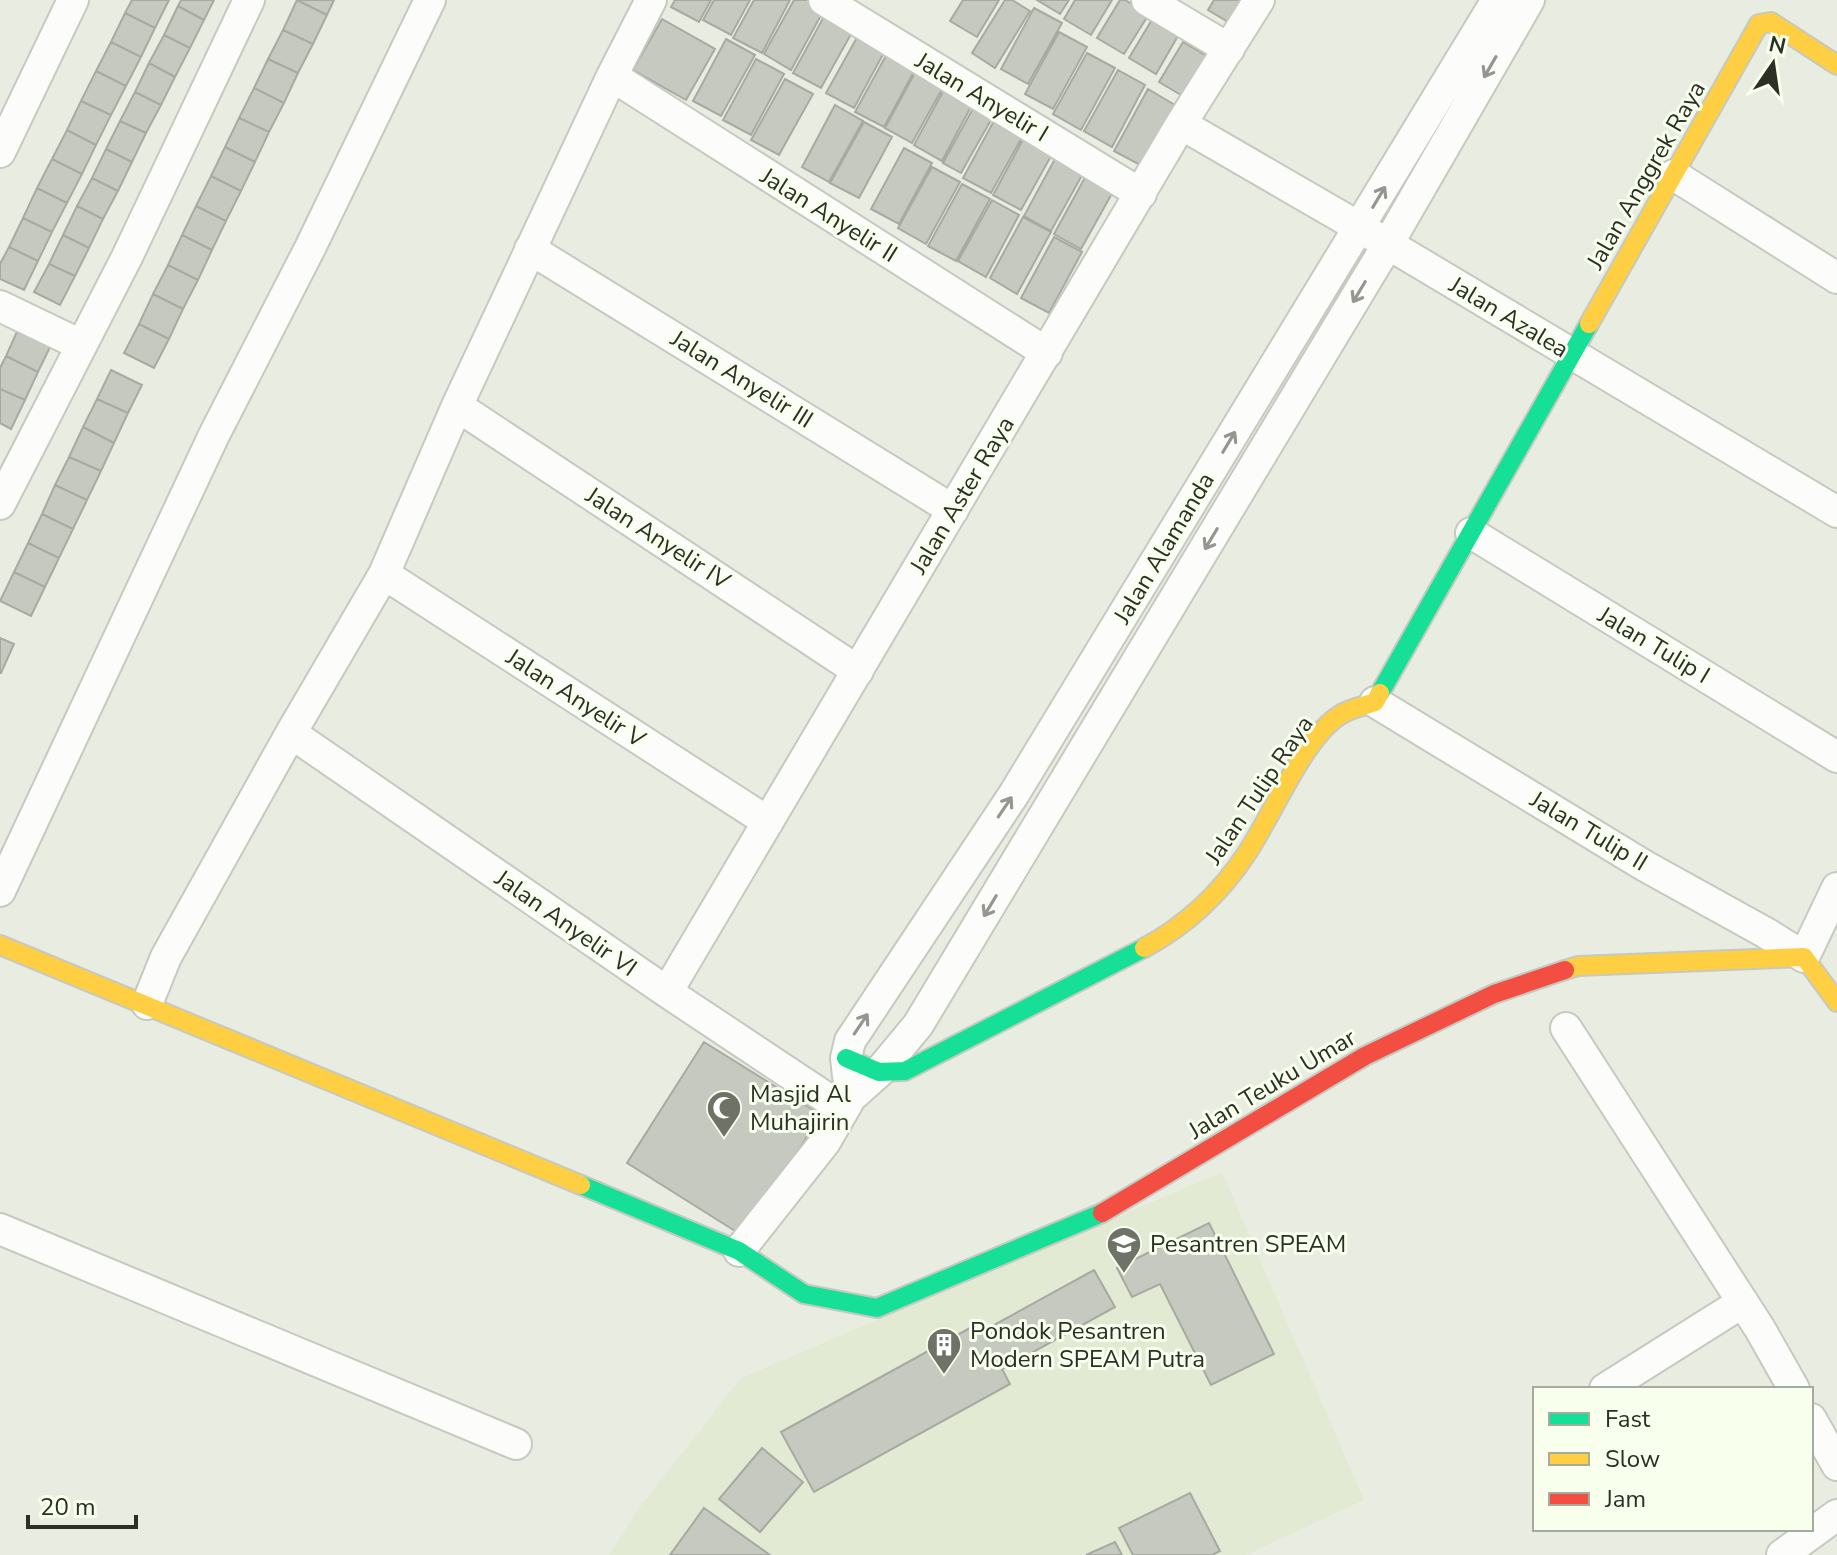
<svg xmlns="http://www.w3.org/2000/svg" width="1837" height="1555" font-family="'Nunito Sans',sans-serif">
<rect width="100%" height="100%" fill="#e9ede1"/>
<path fill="#e2ead4" d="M 1222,1172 L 1364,1500 L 1246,1555 L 609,1555 L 639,1508 L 741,1378 Z"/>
<path fill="#c5c9bf" stroke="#a6aaa1" stroke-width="2" d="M 132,0 L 169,0 L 155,28 L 125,13 Z
M 181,0 L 214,0 L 204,20 L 178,6 Z
M 297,0 L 334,0 L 327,15 Z
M 297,0 L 327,15 L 313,44 L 283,30 Z
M 675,0 L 711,0 L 699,22 L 671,7 Z
M 714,0 L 750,0 L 731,35 L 703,20 Z
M 754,0 L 790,0 L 762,53 L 733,38 Z
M 794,0 L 810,0 L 825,8 L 791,70 L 764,54 Z
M 963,0 L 999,0 L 977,37 L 950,21 Z
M 1005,0 L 1012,0 L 1030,11 L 995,68 L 972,53 Z
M 1037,0 L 1069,0 L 1060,14 Z
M 1075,0 L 1112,0 L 1091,35 L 1064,19 Z
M 1120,0 L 1125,0 L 1149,14 L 1124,54 L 1097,38 Z
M 1214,0 L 1250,0 L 1235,26 L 1208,10 Z
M 178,6 L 204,20 L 190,48 L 164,35 Z
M 1034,8 L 1062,23 L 1028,84 L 1001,69 Z
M 827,11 L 855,27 L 821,88 L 793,73 Z
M 125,13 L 155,28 L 141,57 L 111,42 Z
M 1153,18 L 1179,34 L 1156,74 L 1129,58 Z
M 662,19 L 715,49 L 686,100 L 633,70 Z
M 283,30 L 313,44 L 298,73 L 268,59 Z
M 860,32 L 887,47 L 854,108 L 826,93 Z
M 1059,32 L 1087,47 L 1053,109 L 1025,94 Z
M 164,35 L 190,48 L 175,77 L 149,63 Z
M 726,39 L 755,55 L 721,116 L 693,101 Z
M 111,42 L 141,57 L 126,86 L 96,71 Z
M 1183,42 L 1210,58 L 1186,98 L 1159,82 Z
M 889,50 L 917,66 L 884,127 L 855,112 Z
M 1087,53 L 1115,68 L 1081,130 L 1053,114 Z
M 268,59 L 298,73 L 284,103 L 254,88 Z
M 756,59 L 784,74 L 751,135 L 723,120 Z
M 149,63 L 175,77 L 161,105 L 135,92 Z
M 918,67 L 946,82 L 912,143 L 885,128 Z
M 1118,70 L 1145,85 L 1112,147 L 1084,131 Z
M 96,71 L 126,86 L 111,115 L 81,101 Z
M 785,79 L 813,94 L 779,155 L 751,140 Z
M 947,84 L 975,99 L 942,161 L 914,145 Z
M 254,88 L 284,103 L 269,132 L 239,118 Z
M 1148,89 L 1175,105 L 1142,166 L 1114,151 Z
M 135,92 L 161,105 L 146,133 L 120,121 Z
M 81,101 L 111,115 L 96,145 L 67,130 Z
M 976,103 L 995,113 L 961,173 L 943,163 Z
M 835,105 L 863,121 L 829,182 L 802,167 Z
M 996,117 L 1025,132 L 991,193 L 963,178 Z
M 239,118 L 269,132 L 255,162 L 225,147 Z
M 120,121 L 146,133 L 132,162 L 106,149 Z
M 864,122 L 892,137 L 859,198 L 830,183 Z
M 67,130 L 96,145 L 82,174 L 52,159 Z
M 1026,134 L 1055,149 L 1021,210 L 993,195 Z
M 225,147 L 255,162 L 241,191 L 211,176 Z
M 904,148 L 932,163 L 899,224 L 871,209 Z
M 106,149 L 132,162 L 118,191 L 92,178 Z
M 1057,155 L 1085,170 L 1051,231 L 1024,216 Z
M 52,159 L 82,174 L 67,203 L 37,188 Z
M 932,167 L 960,182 L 926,244 L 898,228 Z
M 1088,172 L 1115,188 L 1081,249 L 1054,234 Z
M 211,176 L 241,191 L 226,221 L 196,206 Z
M 92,178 L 118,191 L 103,219 L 77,206 Z
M 962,184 L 990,199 L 956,261 L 928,246 Z
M 37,188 L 67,203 L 52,232 L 23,218 Z
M 992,200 L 1019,215 L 986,277 L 958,261 Z
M 77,206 L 103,219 L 89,248 L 63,235 Z
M 196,206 L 226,221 L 212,250 L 182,235 Z
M 1023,217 L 1051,232 L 1017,294 L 990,278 Z
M 23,218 L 52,232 L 38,261 L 9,247 Z
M 63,235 L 89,248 L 75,276 L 49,264 Z
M 182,235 L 212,250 L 198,280 L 168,265 Z
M 1054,237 L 1082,252 L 1049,313 L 1021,298 Z
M 9,247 L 38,261 L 24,290 L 0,279 L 0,264 Z
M 49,264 L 75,276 L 60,305 L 34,292 Z
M 168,265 L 198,280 L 183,309 L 153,294 Z
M 153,294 L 183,309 L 169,339 L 139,324 Z
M 139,324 L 169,339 L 154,368 L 124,353 Z
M 19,327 L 52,343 L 38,372 L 6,356 Z
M 6,356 L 38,372 L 25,400 L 0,389 L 0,368 Z
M 111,370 L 142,385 L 128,413 L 97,399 Z
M 0,389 L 25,400 L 11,429 L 0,423 Z
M 97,399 L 128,413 L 114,443 L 83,427 Z
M 83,427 L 114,443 L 101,471 L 69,457 Z
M 69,457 L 101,471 L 87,500 L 55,485 Z
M 55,485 L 87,500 L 73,529 L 42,514 Z
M 42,514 L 73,529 L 59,558 L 28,543 Z
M 28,543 L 59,558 L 45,587 L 14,572 Z
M 14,572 L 45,587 L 31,616 L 0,601 Z
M 0,638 L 14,644 L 1,673 L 0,673 Z
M 704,1042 L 821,1115 L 743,1236 L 627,1163 Z
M 1209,1223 L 1274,1354 L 1211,1385 L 1160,1284 L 1132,1297 L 1117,1268 Z
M 1094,1270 L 1115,1307 L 1002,1369 L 1010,1384 L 814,1492 L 781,1432 L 970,1328 L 974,1336 Z
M 762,1448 L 803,1482 L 760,1532 L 719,1499 Z
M 1190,1493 L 1220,1551 L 1212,1555 L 1133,1555 L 1119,1528 Z
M 704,1508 L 770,1555 L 670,1555 Z
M 1115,1542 L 1122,1555 L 1086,1555 Z"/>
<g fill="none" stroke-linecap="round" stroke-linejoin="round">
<defs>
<path id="street" d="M 824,0 L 1141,194
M 1147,0 L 1229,49
M 612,76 L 1047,353
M 1181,124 L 1388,244 L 1837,512
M 0,152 L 73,0
M 1674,175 L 1837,278
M 530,249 L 953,510
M 0,306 L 81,345
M 457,406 L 858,671
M 0,504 L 127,257 L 249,0
M 1471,533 L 1837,757
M 384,574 L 768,822
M 1375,702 L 1645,866 L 1766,933 L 1804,957 L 1837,888
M 291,733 L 667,992 L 843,1109
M 0,891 L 214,435 L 310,248 L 430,0
M 667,992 L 1181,124 L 1259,0
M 147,1004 L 166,957 L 291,733 L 384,574 L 457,406 L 612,76 L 651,0
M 1566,1028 L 1760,1329 L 1794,1389
M 848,1076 L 846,1058 L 850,1041 L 1014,794 L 1497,0
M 0,1229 L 516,1444
M 739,1251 L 825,1142 L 851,1097 L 879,1072 L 918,1025 L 1388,244 L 1529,0
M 1605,1389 L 1743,1302
M 1811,1419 L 1837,1465
M 1782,1555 L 1837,1515"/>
<path id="fast" d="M 1380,693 L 1589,324
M 846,1058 L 879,1072 L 905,1071 L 1144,948
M 581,1185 L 739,1251 L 804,1294 L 877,1308 L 1102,1213"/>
<path id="slow" d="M 1589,324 L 1759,24 L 1771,22 L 1837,65
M 0,945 L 581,1185
M 1144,948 C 1187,925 1220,894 1247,853 C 1272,816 1304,737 1340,715 C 1351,708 1364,706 1375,702 L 1380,693
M 1565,970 L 1578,966 L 1804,957 L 1837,1002"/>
<path id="jam" d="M 1102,1213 L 1365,1056 L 1494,994 L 1565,970"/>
</defs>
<use href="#street" stroke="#c6c9c0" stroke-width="34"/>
<use href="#fast" stroke="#c6c9c0" stroke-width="22"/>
<use href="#slow" stroke="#c6c9c0" stroke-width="22"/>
<use href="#jam" stroke="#c6c9c0" stroke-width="22"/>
<use href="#street" stroke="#fcfcfa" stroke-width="30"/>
<use href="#fast" stroke="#16e098" stroke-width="18"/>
<use href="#slow" stroke="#ffcf43" stroke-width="18"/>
<use href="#jam" stroke="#f24e42" stroke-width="18"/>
</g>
<defs><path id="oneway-shaft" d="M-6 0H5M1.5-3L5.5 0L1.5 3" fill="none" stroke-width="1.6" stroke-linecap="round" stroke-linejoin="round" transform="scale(2)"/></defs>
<g stroke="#949690">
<use href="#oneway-shaft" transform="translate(1490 67) rotate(120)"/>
<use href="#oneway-shaft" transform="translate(1379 197) rotate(-59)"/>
<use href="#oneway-shaft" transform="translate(1359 292) rotate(121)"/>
<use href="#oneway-shaft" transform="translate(1229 442) rotate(-59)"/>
<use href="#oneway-shaft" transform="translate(1211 539) rotate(121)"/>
<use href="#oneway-shaft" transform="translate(1005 807) rotate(-56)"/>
<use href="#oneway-shaft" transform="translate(990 906) rotate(121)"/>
<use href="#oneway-shaft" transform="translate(861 1024) rotate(-56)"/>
</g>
<defs>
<symbol id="mosque-pin" viewBox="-11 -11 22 30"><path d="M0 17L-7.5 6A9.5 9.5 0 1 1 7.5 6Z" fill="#6e7267" stroke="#f8ffed"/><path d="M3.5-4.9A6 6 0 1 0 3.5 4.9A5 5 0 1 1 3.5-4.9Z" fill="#fff"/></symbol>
<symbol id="school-pin" viewBox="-11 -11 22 30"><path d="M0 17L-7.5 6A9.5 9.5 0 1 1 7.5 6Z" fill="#6e7267" stroke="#f8ffed"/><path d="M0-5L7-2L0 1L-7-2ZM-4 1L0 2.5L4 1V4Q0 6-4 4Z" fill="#fff"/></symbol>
<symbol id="building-pin" viewBox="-11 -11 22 30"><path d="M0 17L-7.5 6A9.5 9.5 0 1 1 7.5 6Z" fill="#6e7267" stroke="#f8ffed"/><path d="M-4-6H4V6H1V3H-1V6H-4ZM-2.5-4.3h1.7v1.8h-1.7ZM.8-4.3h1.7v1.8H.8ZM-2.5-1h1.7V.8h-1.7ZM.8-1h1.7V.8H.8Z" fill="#fff"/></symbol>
</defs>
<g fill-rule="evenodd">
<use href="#mosque-pin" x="704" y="1088" width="40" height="54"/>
<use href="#school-pin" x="1104" y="1224" width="40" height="54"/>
<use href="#building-pin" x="924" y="1325" width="40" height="54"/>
</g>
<g text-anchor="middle" stroke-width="6" stroke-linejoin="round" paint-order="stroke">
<g font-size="24" fill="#2b2f26" stroke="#f8ffed">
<text transform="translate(982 97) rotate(31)" y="8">Jalan Anyelir I</text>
<text transform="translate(1646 175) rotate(-60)" y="8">Jalan Anggrek Raya</text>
<text transform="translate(829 215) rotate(32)" y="8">Jalan Anyelir II</text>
<text transform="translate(1509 317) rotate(31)" y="8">Jalan Azalea</text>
<text transform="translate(742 379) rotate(32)" y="8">Jalan Anyelir III</text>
<text transform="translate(962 495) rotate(-59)" y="8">Jalan Aster Raya</text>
<text transform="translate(658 538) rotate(33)" y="8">Jalan Anyelir IV</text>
<text transform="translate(1164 548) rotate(-59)" y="8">Jalan Alamanda</text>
<text transform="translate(1654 645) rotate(31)" y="8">Jalan Tulip I</text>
<text transform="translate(576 698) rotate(33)" y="8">Jalan Anyelir V</text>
<text transform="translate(1259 790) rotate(-56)" y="8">Jalan Tulip Raya</text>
<text transform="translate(1589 831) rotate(31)" y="8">Jalan Tulip II</text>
<text transform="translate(566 923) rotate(35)" y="8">Jalan Anyelir VI</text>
<text transform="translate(1272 1084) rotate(-31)" y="8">Jalan Teuku Umar</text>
</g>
<g font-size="24" fill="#2b2f26" stroke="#f8ffed" text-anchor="start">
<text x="750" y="1102">Masjid Al<tspan x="750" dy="28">Muhajirin</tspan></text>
<text x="1150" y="1252">Pesantren SPEAM</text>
<text x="970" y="1339">Pondok Pesantren<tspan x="970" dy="28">Modern SPEAM Putra</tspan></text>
</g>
</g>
<rect x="1533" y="1387" width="280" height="144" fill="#f8ffed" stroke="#a6ac9d" stroke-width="2"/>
<rect x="1549" y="1413" width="40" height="12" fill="#16e098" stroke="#a6ac9d" stroke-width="2"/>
<text x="1605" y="1427" font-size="24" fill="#2b2f26">Fast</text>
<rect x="1549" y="1453" width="40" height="12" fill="#ffcf43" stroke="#a6ac9d" stroke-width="2"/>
<text x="1605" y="1467" font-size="24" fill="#2b2f26">Slow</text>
<rect x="1549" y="1493" width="40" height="12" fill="#f24e42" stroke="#a6ac9d" stroke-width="2"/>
<text x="1605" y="1507" font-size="24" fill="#2b2f26">Jam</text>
<g transform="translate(1773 64) rotate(13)" stroke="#f8ffed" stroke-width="6" paint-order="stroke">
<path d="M0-6L14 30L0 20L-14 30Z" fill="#2b2f26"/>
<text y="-12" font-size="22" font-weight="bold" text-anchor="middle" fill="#2b2f26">N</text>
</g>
<path d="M28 1515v12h108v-12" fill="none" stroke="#2b2f26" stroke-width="4"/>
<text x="40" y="1515" font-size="24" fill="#2b2f26" stroke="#f8ffed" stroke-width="6" paint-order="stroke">20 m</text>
</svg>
